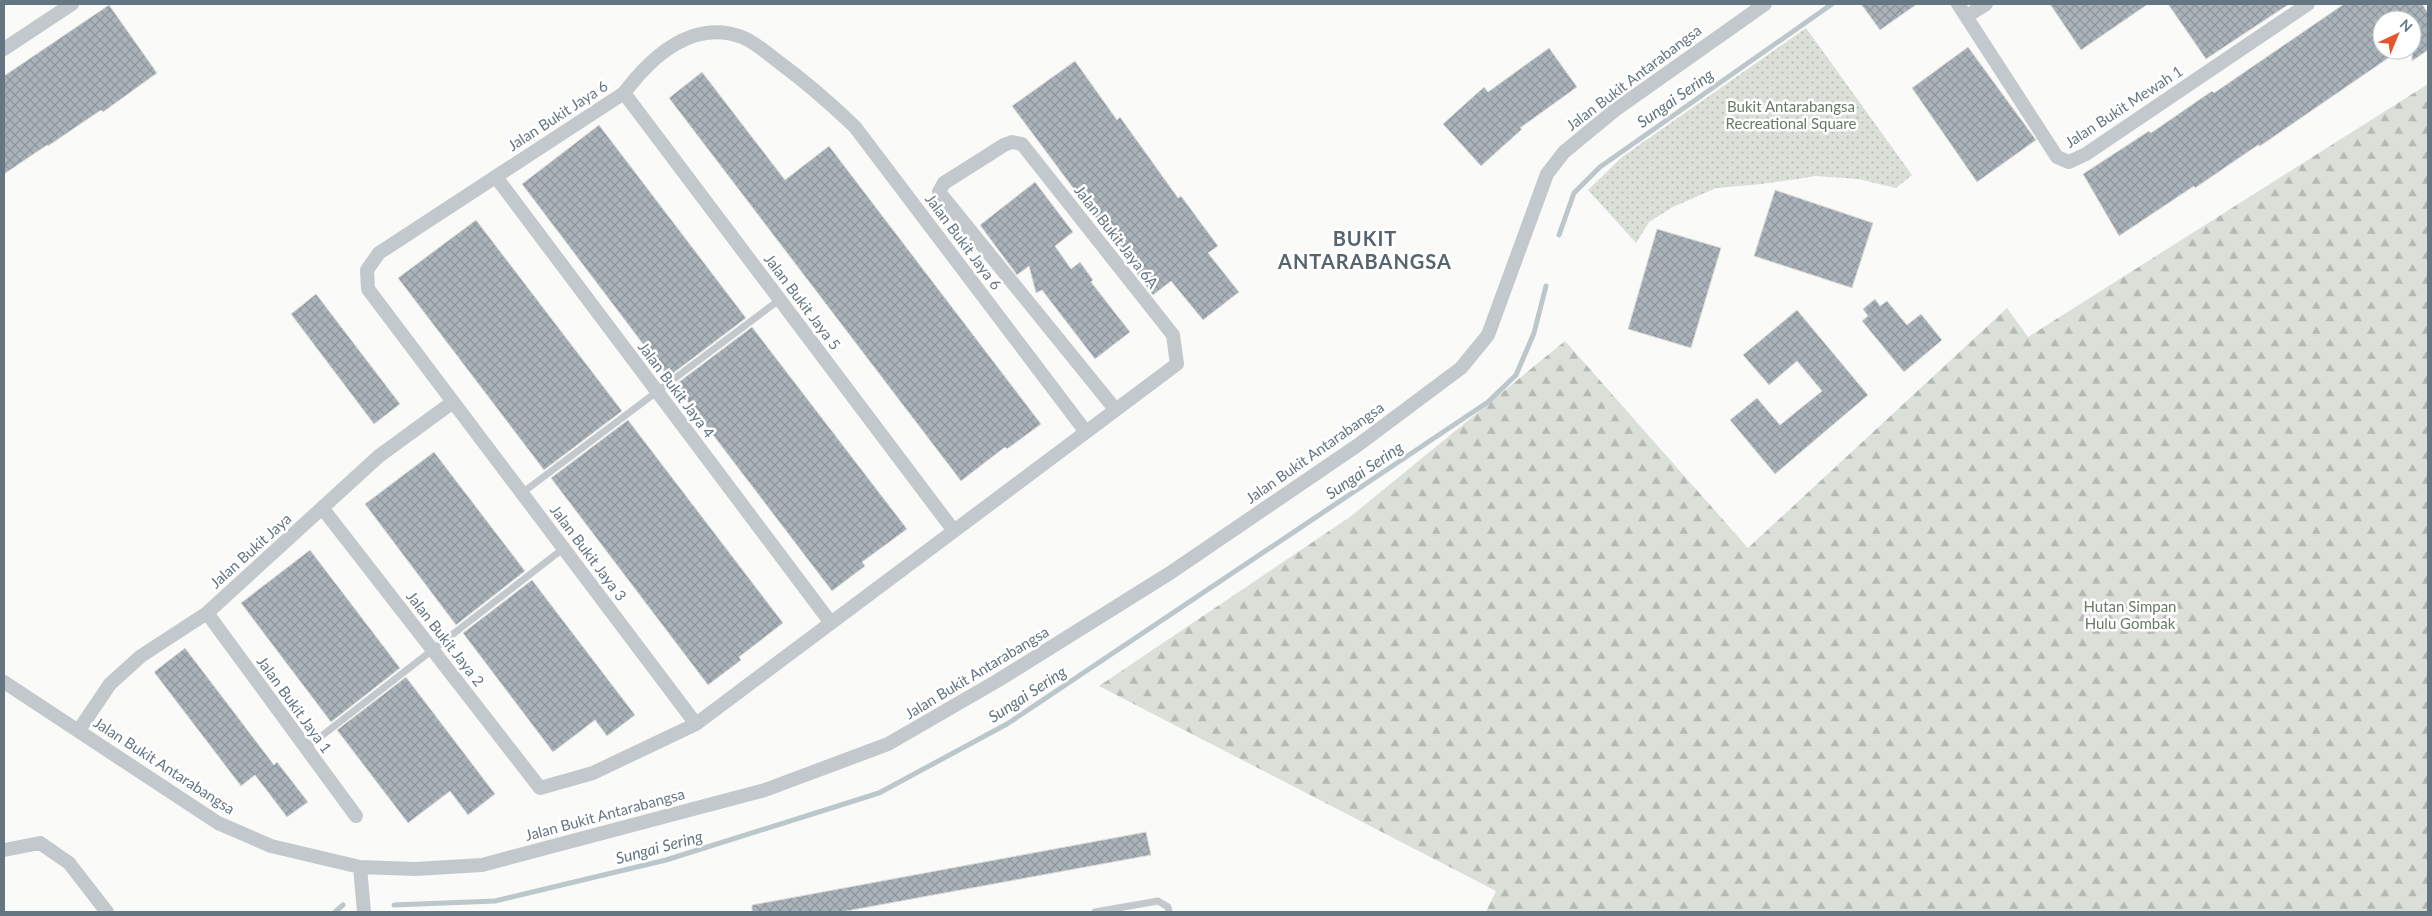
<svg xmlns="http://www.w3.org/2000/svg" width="2432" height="916" font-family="Lato,sans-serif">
<defs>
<pattern id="forest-firs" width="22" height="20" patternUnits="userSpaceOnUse" patternTransform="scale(1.25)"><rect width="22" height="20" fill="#dadfd7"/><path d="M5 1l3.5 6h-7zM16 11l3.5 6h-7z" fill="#b4b9b4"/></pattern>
<pattern id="park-dots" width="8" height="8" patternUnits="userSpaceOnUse" patternTransform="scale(1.25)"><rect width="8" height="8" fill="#dadfd7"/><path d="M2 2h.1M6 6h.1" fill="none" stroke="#b4b9b4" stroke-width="1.8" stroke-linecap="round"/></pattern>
<pattern id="building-cross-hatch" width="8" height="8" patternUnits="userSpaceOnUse" patternTransform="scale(1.25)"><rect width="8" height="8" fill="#aab3b9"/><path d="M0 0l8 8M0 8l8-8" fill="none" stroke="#8e969c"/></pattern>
</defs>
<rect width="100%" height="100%" fill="#fafaf8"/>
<path fill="url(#forest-firs)" d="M 2428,84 L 2428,912 L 1486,912 L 1496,891 L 1099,686 L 1350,517 L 1565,341 L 1748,548 L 2007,308 L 2028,337 Z"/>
<path fill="url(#park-dots)" d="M 1806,28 L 1912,175 L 1896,188 L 1858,179 L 1816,176 L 1762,184 L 1716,188 L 1673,207 L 1649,222 L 1636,243 L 1588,190 L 1622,157 Z"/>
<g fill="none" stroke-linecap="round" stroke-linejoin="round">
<path stroke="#bbc7cb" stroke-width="5" d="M 1559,235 L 1574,193 L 1600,167 L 1832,4
M 394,905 L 495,901 L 666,860 L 879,793 L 1007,724 L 1488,402 L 1516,375 L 1534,333 L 1546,286
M 335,912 L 343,905"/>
</g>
<path fill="url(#building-cross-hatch)" stroke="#dcdcda" d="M 1861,4 L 1917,4 L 1880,30 Z
M 2050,4 L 2148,4 L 2081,50 Z
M 2168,4 L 2289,4 L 2206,59 Z
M 2344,4 L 2422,4 L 2428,13 L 2428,50 L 2412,61 L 2412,20 L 2382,20 L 2382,50 L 2400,50 L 2260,146 L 2258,145 L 2195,188 L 2194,186 L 2119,236 L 2083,174 L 2149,131 L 2151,133 L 2212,91 L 2214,93 Z
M 109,5 L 157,73 L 103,112 L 101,110 L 48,146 L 47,145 L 4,174 L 4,76 Z
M 1968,47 L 2036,140 L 1977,182 L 1912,88 Z
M 1549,48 L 1577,87 L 1520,128 L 1522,129 L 1481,166 L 1443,124 L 1484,87 L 1488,92 Z
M 1075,61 L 1117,120 L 1120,117 L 1178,198 L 1181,196 L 1218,246 L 1208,253 L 1239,292 L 1203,320 L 1171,281 L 1153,295 L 1012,106 Z
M 702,72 L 785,180 L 829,146 L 1041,424 L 1007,449 L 1005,447 L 961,481 L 669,98 Z
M 599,125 L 746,318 L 668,377 L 522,184 Z
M 1035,182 L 1073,232 L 1055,246 L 1071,269 L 1080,262 L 1093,280 L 1091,282 L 1130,332 L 1095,359 L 1042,290 L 1036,293 L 1029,266 L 1017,275 L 980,225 Z
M 1775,190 L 1873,223 L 1852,288 L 1754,256 Z
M 476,220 L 622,411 L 544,470 L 398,278 Z
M 1657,229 L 1721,248 L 1691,348 L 1628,329 Z
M 316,294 L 400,404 L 374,424 L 291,314 Z
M 1875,299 L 1880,306 L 1887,301 L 1907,325 L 1921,314 L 1942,340 L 1904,372 L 1862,321 L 1868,316 L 1863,309 Z
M 1797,310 L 1868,395 L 1775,474 L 1730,420 L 1757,398 L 1780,425 L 1822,391 L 1797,361 L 1769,385 L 1743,355 Z
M 752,327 L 907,529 L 862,562 L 865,566 L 832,591 L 675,385 Z
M 628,420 L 783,623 L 739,657 L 741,660 L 708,685 L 551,478 Z
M 434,452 L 525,571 L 456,625 L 365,504 Z
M 310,550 L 400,668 L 331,722 L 241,603 Z
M 532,580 L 635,715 L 607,736 L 595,720 L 553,752 L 463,633 Z
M 185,648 L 274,765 L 277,762 L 308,802 L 287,817 L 255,775 L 241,786 L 154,672 Z
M 406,677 L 495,794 L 468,815 L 450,791 L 408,823 L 337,730 Z
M 1146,832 L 1151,855 L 841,912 L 752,912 L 752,905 Z"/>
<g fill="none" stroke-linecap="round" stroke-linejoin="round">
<path stroke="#c3c8cc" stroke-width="7" d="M 522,493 L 779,300
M 306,748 L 564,548
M 1095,912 L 1158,901 L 1168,907 L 1169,912"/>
<path stroke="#c3c8cc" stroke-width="14" d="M 1958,4 L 2057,157 L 2069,162 L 2086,154 L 2308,4
M 1967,16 L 1986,4
M 4,49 L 72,4
M 624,93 L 954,531
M 496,177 L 831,623
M 323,509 L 540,788 L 593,773 L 696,724 L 1177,364 L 1173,335 L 1022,144 L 1012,142 L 1004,145 L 944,183 L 939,192 L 1115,409
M 207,613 L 356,816
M 4,682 L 218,823 L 271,846 L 360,867 L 415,869 L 482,865 L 765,790 L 888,744 L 997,681 L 1170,573 L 1358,445 L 1461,368 L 1488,335 L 1547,174 L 1564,152 L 1615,110 L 1765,4
M 696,724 L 368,289 L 367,270 L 379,253 L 624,93 C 652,56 692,19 742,37 C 755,42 769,55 780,63 C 807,83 831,104 855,127 L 1086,432
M 79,730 L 110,684 L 141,656 L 207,613 L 379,456 L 453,402
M 4,850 L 40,843 L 69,863 L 107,912
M 360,867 L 364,912"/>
</g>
<g text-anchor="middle" stroke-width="5" stroke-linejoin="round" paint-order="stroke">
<g font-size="15" fill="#657683" stroke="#fff">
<text transform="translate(1634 78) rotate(-37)" y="5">Jalan Bukit Antarabangsa</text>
<text transform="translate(2124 107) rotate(-33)" y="5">Jalan Bukit Mewah 1</text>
<text transform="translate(558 116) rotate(-33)" y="5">Jalan Bukit Jaya 6</text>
<text transform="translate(1116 237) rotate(52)" y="5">Jalan Bukit Jaya 6A</text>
<text transform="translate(963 242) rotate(53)" y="5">Jalan Bukit Jaya 6</text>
<text transform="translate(802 302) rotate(53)" y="5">Jalan Bukit Jaya 5</text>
<text transform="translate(676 390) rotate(53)" y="5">Jalan Bukit Jaya 4</text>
<text transform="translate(1315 453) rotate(-35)" y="5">Jalan Bukit Antarabangsa</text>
<text transform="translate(251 551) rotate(-42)" y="5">Jalan Bukit Jaya</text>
<text transform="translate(588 553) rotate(53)" y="5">Jalan Bukit Jaya 3</text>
<text transform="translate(445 639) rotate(52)" y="5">Jalan Bukit Jaya 2</text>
<text transform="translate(977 673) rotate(-31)" y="5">Jalan Bukit Antarabangsa</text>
<text transform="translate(294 705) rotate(54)" y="5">Jalan Bukit Jaya 1</text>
<text transform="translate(164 766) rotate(33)" y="5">Jalan Bukit Antarabangsa</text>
<text transform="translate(605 815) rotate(-15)" y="5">Jalan Bukit Antarabangsa</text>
</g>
<g font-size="15" fill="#687a64" stroke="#fff">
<text x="1791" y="112">Bukit Antarabangsa<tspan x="1791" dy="17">Recreational Square</tspan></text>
<text x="2130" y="612">Hutan Simpan<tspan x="2130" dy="17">Hulu Gombak</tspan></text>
</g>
<g font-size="16" font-style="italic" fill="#60757c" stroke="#fff">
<text transform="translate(1675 98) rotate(-35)" y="6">Sungai Sering</text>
<text transform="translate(1364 470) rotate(-34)" y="6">Sungai Sering</text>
<text transform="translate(1027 694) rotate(-33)" y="6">Sungai Sering</text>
<text transform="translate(659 847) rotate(-15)" y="6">Sungai Sering</text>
</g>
<g font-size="20" font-weight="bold" letter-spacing="1" fill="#57646e" stroke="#fff">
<text x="1365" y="246">BUKIT<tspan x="1365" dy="23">ANTARABANGSA</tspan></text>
</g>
</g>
<rect width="2432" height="916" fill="none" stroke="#657683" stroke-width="10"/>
<g transform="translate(2397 35) rotate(44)"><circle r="24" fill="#ffffff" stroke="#c1c8cd"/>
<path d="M0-4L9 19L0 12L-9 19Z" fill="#e4572e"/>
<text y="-8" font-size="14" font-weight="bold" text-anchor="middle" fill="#657683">N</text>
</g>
</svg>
